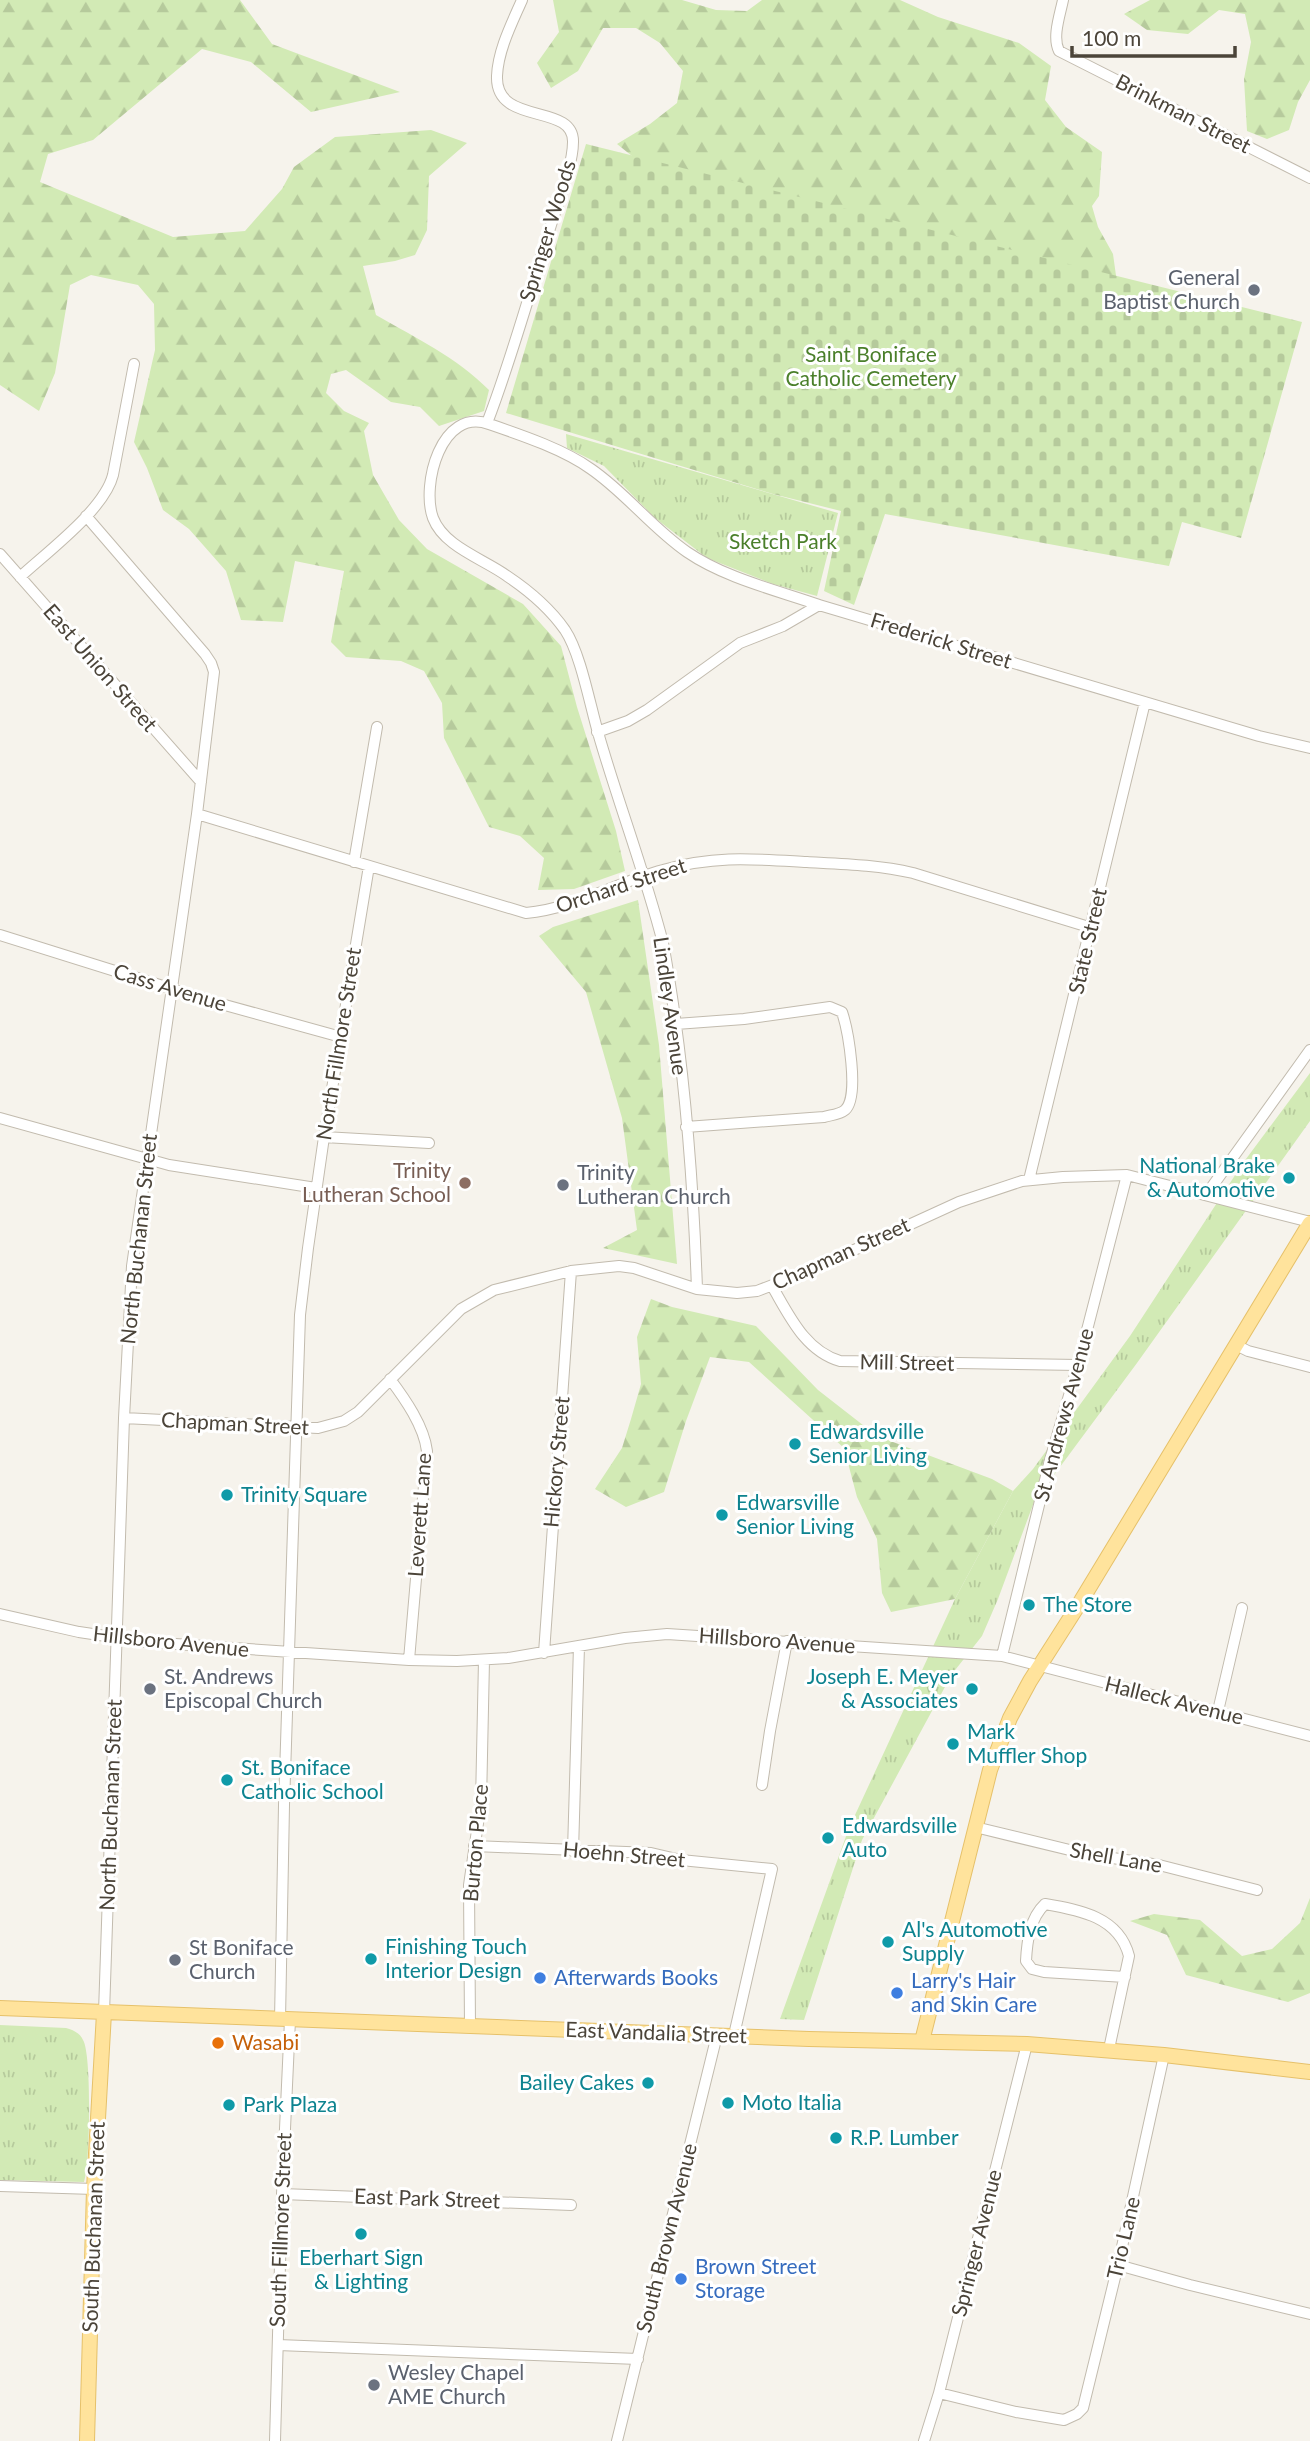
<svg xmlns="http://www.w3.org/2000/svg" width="1310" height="2441" font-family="Lato,sans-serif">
<defs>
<pattern id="grass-tufts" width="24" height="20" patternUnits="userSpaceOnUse" patternTransform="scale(1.75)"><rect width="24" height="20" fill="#d2eab5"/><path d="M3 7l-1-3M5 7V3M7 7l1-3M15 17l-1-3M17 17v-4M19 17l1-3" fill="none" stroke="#b6ca9c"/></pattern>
<pattern id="forest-firs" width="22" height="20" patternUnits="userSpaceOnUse" patternTransform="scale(1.75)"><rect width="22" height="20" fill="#d2eab5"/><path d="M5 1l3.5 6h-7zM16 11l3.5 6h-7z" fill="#b6ca9c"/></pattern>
<pattern id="cemetery-stones" width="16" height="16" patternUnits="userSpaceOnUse" patternTransform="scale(1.75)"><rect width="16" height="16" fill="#d2eab5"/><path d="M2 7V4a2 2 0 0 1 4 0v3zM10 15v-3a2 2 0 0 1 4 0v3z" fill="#b6ca9c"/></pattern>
</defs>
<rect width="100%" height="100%" fill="#f6f3ec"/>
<path fill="url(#grass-tufts)" d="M 566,434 L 838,513 L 817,596 L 773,584 L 707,558 L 655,518 L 604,466 L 567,448 Z
M 1310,1073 L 1310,1121 L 1137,1363 L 1034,1502 L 998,1599 L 982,1636 L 952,1674 L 862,1840 L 804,2020 L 780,2019 L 849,1828 L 955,1599 L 1013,1491 L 1033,1469 L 1130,1336 L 1243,1163 Z
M 0,2025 L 66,2028 C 73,2030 80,2033 83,2040 C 92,2054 90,2166 84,2182 L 0,2180 Z"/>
<path fill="url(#forest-firs)" d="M 0,0 L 240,0 L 272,44 L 400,92 L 311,112 L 251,62 L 202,49 L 93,140 L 48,154 L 40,182 L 173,237 L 245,231 L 282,189 L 294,167 L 335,137 L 431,130 L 467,143 L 429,176 L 427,230 L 415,255 L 395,261 L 363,266 L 376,315 C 416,338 456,357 489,390 L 484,411 L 439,426 L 420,407 L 391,402 L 346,370 L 331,374 L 326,393 L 344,411 L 369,423 L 364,431 L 373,475 L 399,520 L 427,549 L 523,604 L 561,646 L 577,707 L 616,831 L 625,871 L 574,889 L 538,890 L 544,858 L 520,836 L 489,827 L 444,738 L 442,703 L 424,671 L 401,661 L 346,657 L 331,642 L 344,571 L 295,561 L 283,622 L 241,620 L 226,571 L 189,529 L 163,510 L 147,468 L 134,442 L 155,350 L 154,304 L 138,285 L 91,275 L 70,285 L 55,373 L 39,411 L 0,385 Z
M 553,0 L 682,0 L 716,10 L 747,11 L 762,0 L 900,0 L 938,17 L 1019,43 L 1051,66 L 1045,100 L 1066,127 L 1102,152 L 1099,196 L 1092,206 L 1098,227 L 1113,254 L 1118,290 L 642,164 L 617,144 L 650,124 L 677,103 L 683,71 L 660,43 L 636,28 L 603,28 L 578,71 L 551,88 L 537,63 L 559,32 Z
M 1150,0 L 1310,0 L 1310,80 L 1298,102 L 1289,130 L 1267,139 L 1247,131 L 1244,79 L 1251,42 L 1245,14 L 1219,10 L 1188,34 L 1147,30 L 1124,14 Z
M 638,900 L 659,1045 L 677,1264 L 603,1248 L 637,1230 L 622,1118 L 586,992 L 539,936 L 553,927 Z
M 651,1299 L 672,1307 L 756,1326 L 818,1390 L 877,1436 L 992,1479 L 1013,1491 L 955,1599 L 891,1612 L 882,1593 L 877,1539 L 857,1497 L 844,1448 L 749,1362 L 710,1357 L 686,1421 L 664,1492 L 626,1507 L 595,1489 L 622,1448 L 631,1419 L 641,1384 L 637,1337 Z
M 1310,1898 L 1310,1993 L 1288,2002 L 1186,1975 L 1167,1935 L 1130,1921 L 1154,1914 L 1200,1920 L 1242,1956 L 1272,1949 L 1300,1923 Z"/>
<path fill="url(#cemetery-stones)" d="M 586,144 L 1302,322 L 1241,538 L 1182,522 L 1169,566 L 885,514 L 854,605 L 824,591 L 841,511 L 773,494 L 506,413 Z"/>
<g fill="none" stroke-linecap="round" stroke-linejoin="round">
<defs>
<path id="minor" d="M 1063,0 C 1060,15 1052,37 1059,51 L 1310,178
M 487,423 C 512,358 530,291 551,225 C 558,202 573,165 573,142 C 574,102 495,127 497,76 C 498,50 512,23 522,0
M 86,516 L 205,654 L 211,663 L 214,672 L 197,814 L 132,1266 L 124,1418 L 104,2013
M 0,554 L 201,782
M 20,577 C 47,552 104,510 113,475 L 134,364
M 597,732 L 628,721 L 647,710 L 740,643 L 783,626 L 819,605 L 1259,736 L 1310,748
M 197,814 L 526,913 C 574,909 617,882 663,870 C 715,855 754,859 807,862 C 843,864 878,865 913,873 L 1092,928
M 354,862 L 377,727
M 0,935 L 214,1002 L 341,1037
M 676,1024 L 744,1019 L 830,1007 L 842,1012 C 848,1030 860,1097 845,1110 C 839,1115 830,1115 824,1117 L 686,1127
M 0,1118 L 169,1165 L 316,1188
M 324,1137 L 429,1143
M 1029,1180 L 1145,702
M 1206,1195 L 1310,1050
M 772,1286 C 789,1315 805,1351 840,1361 L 1078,1365
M 697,1289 C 693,1174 684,1057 663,943 C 645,873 619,805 599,736 C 590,706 581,654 565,630 C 551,610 528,590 507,576 C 484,559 444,547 433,518 C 421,485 441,407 489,424 C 521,435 563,449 591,469 C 626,493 652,528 687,552 C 725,578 776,590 819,605
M 1236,1345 L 1248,1351 L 1310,1367
M 390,1379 C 405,1399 424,1426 427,1451 L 409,1660
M 124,1418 L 318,1428 L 344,1421 L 358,1412 L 461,1309 L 494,1290 L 571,1271 L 619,1266 L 634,1268 L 697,1289 L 737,1293 L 757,1291 L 806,1272 L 959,1202 L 1022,1181 L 1063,1177 L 1127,1175 L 1310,1222
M 0,1614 L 79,1632 L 146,1642 L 409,1660 L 457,1661 L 508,1658 L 625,1638 L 667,1634 L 1002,1656 L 1310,1736
M 544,1653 L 571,1271
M 1002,1656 L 1050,1460 L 1078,1365 L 1127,1175
M 1218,1711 L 1242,1608
M 762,1785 L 770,1731 L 787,1641
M 975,1827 L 1086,1854 L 1159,1865 L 1257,1890
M 474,1846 L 651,1853 L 681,1860 L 772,1869 L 734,2035
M 573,1851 L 579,1646
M 280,2020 L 284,1805 L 300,1315 L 308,1248 L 324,1137 L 369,866
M 470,2027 L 469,1885 L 481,1803 L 484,1660
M 1109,2049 L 1129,1956 C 1119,1917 1080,1910 1045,1904 C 1030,1918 1027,1941 1026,1961 L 1032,1969 L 1044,1972 L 1125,1977
M 0,2186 L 94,2189
M 282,2194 L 571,2205
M 1118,2265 L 1190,2285 L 1310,2314
M 278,2345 L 638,2359
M 939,2393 L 1016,2412 L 1064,2420 L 1077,2414 L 1083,2408 L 1118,2265 L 1164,2055
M 275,2441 L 282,2194 L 290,2020
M 617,2441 L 717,2035
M 924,2441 L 939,2393 L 1027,2044"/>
<path id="major" d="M 0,2008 L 809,2039 L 1027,2044 L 1164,2055 L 1310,2072
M 922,2041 L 990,1770 L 1010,1718 L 1030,1681 L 1081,1601 L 1310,1223
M 87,2441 L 94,2189 L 104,2013"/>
</defs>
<use href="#minor" stroke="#c2bbae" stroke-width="12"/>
<use href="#major" stroke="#e6c16a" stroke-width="16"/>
<use href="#minor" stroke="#fff" stroke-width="10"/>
<use href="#major" stroke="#ffe39c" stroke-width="14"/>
</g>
<g fill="#6b7280" stroke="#fff" stroke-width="2.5">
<circle cx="1254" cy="290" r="7"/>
<circle cx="563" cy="1185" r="7"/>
<circle cx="150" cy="1689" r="7"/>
<circle cx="175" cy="1960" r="7"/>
<circle cx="374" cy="2385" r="7"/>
</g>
<g fill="#0f9aa8" stroke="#fff" stroke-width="2.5">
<circle cx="1289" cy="1178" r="7"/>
<circle cx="795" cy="1444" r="7"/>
<circle cx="227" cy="1495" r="7"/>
<circle cx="722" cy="1515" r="7"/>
<circle cx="1029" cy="1605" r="7"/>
<circle cx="972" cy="1689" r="7"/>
<circle cx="953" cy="1744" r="7"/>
<circle cx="227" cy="1780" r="7"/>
<circle cx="828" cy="1838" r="7"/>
<circle cx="888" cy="1942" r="7"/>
<circle cx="371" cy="1959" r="7"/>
<circle cx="648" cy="2083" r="7"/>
<circle cx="728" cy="2103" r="7"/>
<circle cx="229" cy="2105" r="7"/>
<circle cx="836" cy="2138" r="7"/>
<circle cx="361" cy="2234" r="7"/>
</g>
<circle fill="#8d6e63" stroke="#fff" stroke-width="2.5" cx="465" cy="1183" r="7"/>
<g fill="#3f7fe0" stroke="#fff" stroke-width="2.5">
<circle cx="540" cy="1978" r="7"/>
<circle cx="897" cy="1993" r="7"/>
<circle cx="681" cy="2279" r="7"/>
</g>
<circle fill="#e8710a" stroke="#fff" stroke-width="2.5" cx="218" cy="2043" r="7"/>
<g text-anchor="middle" stroke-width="6" stroke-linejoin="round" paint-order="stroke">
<g font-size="21" fill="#4b4439" stroke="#fff">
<text transform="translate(1183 114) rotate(27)" y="7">Brinkman Street</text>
<text transform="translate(548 231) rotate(-73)" y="7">Springer Woods</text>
<text transform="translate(941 641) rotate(17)" y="7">Frederick Street</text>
<text transform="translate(100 668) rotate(49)" y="7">East Union Street</text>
<text transform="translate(621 886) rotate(-18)" y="7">Orchard Street</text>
<text transform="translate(1088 941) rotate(-77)" y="7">State Street</text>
<text transform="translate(170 988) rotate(17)" y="7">Cass Avenue</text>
<text transform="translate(670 1006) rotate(82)" y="7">Lindley Avenue</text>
<text transform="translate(339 1044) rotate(-81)" y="7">North Fillmore Street</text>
<text transform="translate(139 1239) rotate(-84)" y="7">North Buchanan Street</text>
<text transform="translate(841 1254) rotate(-24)" y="7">Chapman Street</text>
<text transform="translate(907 1363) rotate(1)" y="7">Mill Street</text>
<text transform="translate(1064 1415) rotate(-75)" y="7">St Andrews Avenue</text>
<text transform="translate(235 1424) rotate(3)" y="7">Chapman Street</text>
<text transform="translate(557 1462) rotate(-85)" y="7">Hickory Street</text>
<text transform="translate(420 1515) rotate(-86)" y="7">Leverett Lane</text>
<text transform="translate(777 1641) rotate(4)" y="7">Hillsboro Avenue</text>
<text transform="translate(171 1642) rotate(6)" y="7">Hillsboro Avenue</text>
<text transform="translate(1174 1701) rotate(14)" y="7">Halleck Avenue</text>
<text transform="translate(111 1805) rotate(-88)" y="7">North Buchanan Street</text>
<text transform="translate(476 1843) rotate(-85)" y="7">Burton Place</text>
<text transform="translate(624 1855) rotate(5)" y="7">Hoehn Street</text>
<text transform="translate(1116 1858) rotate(10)" y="7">Shell Lane</text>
<text transform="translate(656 2033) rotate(2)" y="7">East Vandalia Street</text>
<text transform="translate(427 2199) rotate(2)" y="7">East Park Street</text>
<text transform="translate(94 2227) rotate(-88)" y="7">South Buchanan Street</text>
<text transform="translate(281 2230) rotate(-88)" y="7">South Fillmore Street</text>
<text transform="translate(667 2238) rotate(-76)" y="7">South Brown Avenue</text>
<text transform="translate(1124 2238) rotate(-77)" y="7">Trio Lane</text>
<text transform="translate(977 2243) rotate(-76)" y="7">Springer Avenue</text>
</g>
<g font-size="21" fill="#5b616d" stroke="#fff" text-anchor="start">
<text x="1240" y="285" text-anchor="end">General<tspan x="1240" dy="24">Baptist Church</tspan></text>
<text x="577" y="1180">Trinity<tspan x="577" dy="24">Lutheran Church</tspan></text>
<text x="164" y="1684">St. Andrews<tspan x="164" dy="24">Episcopal Church</tspan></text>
<text x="189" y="1955">St Boniface<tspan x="189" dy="24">Church</tspan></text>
<text x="388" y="2380">Wesley Chapel<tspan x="388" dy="24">AME Church</tspan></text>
</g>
<g font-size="21" fill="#4a7f2a" stroke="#fff">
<text x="871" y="362">Saint Boniface<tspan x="871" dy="24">Catholic Cemetery</tspan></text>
<text x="783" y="549">Sketch Park</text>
</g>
<g font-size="21" fill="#0d838f" stroke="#fff" text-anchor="start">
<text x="1275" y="1173" text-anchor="end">National Brake<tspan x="1275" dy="24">&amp; Automotive</tspan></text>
<text x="809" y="1439">Edwardsville<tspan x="809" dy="24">Senior Living</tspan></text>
<text x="241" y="1502">Trinity Square</text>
<text x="736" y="1510">Edwarsville<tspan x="736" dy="24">Senior Living</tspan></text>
<text x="1043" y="1612">The Store</text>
<text x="958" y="1684" text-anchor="end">Joseph E. Meyer<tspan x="958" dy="24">&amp; Associates</tspan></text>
<text x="967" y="1739">Mark<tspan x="967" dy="24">Muffler Shop</tspan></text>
<text x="241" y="1775">St. Boniface<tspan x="241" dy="24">Catholic School</tspan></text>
<text x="842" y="1833">Edwardsville<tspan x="842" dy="24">Auto</tspan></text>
<text x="902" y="1937">Al's Automotive<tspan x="902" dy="24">Supply</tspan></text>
<text x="385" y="1954">Finishing Touch<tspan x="385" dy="24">Interior Design</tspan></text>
<text x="634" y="2090" text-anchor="end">Bailey Cakes</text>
<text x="742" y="2110">Moto Italia</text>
<text x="243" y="2112">Park Plaza</text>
<text x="850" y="2145">R.P. Lumber</text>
<text x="361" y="2265" text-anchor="middle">Eberhart Sign<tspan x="361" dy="24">&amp; Lighting</tspan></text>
</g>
<g font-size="21" fill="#785e54" stroke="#fff" text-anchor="end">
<text x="451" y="1178">Trinity<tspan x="451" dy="24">Lutheran School</tspan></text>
</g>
<g font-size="21" fill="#366cbe" stroke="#fff" text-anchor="start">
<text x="554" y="1985">Afterwards Books</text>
<text x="911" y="1988">Larry's Hair<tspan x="911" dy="24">and Skin Care</tspan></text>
<text x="695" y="2274">Brown Street<tspan x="695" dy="24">Storage</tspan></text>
</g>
<g font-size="21" fill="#c56008" stroke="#fff" text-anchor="start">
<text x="232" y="2050">Wasabi</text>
</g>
</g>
<path d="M1072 46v10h163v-10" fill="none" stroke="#4b4439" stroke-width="3.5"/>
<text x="1082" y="46" font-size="21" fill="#4b4439" stroke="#ffffff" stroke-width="5" paint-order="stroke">100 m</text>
</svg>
